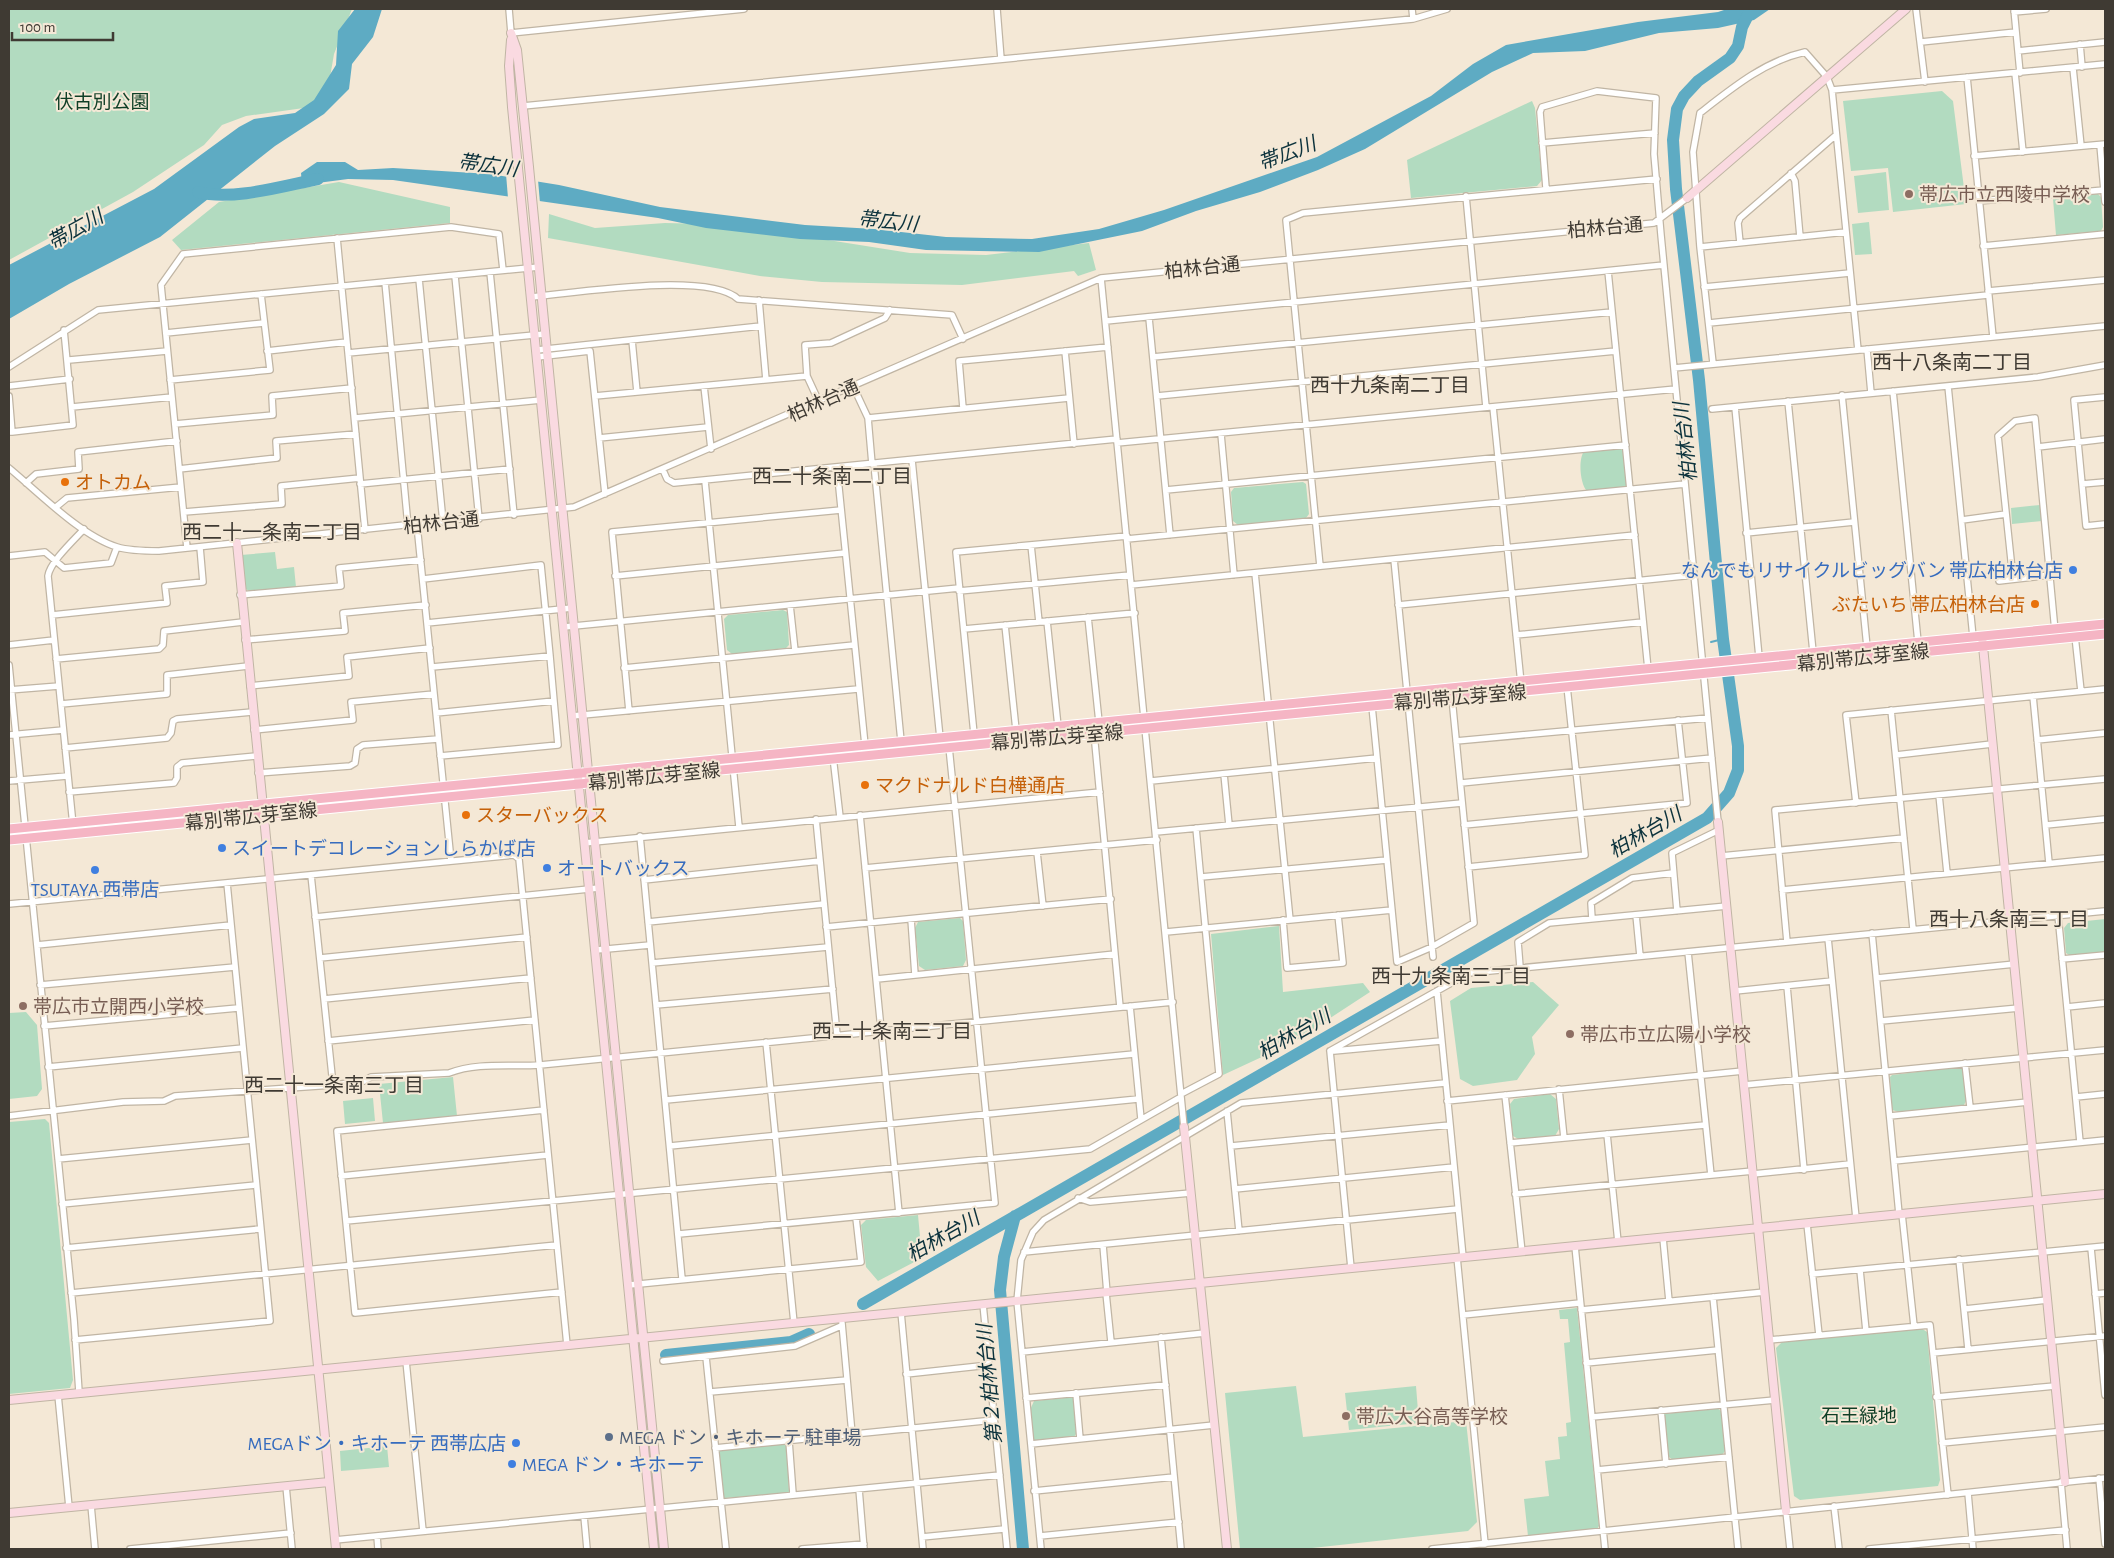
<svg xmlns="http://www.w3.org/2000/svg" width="2114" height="1558" font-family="'Alegreya Sans','Noto Sans JP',sans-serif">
<rect width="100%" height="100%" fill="#f4e8d6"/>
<path fill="#b2dbc0" d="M 9,9 L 352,9 L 334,54 L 329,83 L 318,106 L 246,116 L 222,125 L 204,145 L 133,192 L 9,260 Z
M 1942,91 L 1953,101 L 1966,204 L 1893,212 L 1888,168 L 1851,171 L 1843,101 Z
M 1532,101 L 1535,108 L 1542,180 L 1537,186 L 1411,198 L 1407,160 Z
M 1886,172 L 1889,210 L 1858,213 L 1854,176 Z
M 339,182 L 450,207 L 450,223 L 181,250 L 172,240 L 219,202 Z
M 2098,194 L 2101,197 L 2103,227 L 2101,231 L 2056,235 L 2053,199 Z
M 549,214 L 595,228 L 665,223 L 708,224 L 784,233 L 910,253 L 986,255 L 1089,243 L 1096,270 L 1078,276 L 1074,271 L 962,285 L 822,282 L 760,276 L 548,238 Z
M 1869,222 L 1872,254 L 1855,255 L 1852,224 Z
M 1619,448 L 1624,451 L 1627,484 L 1625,487 L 1587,491 C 1580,484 1578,460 1584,451 Z
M 1303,482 L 1306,484 L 1309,514 L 1306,518 L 1238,525 L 1233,521 L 1231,492 L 1234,488 Z
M 2040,505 L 2042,521 L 2012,524 L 2011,508 Z
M 275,552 L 277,569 L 294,567 L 296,587 L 251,592 L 244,588 L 241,555 Z
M 783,610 L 787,612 L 789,645 L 786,648 L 732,654 L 727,650 L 724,619 L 728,615 Z
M 960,918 L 963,921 L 966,960 L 963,966 L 925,970 L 919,966 L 915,928 L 918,922 Z
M 2105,919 L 2105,953 L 2072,957 L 2066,953 L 2064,928 L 2068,923 Z
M 1279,926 L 1283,992 L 1363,983 L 1370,992 L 1292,1043 L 1223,1075 L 1211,934 Z
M 1533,982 L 1559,1005 L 1532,1037 L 1535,1054 L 1517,1080 L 1473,1086 L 1460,1079 L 1450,1001 L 1471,988 Z
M 26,1012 L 37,1025 L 42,1089 L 37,1096 L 9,1099 L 9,1013 Z
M 1959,1067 L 1963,1069 L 1966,1101 L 1964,1105 L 1899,1112 L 1892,1110 L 1890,1077 L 1892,1075 Z
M 453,1077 L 457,1116 L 383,1123 L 379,1084 Z
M 1550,1094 L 1556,1099 L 1559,1129 L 1555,1136 L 1520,1140 L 1513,1136 L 1510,1104 L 1514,1099 Z
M 373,1098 L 375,1121 L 345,1124 L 343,1101 Z
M 45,1119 L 49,1123 L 73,1380 L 70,1388 L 9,1394 L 9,1122 Z
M 918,1215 L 922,1258 L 878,1281 L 866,1267 L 861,1225 L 866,1220 Z
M 1577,1308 L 1599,1526 L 1597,1529 L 1528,1536 L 1524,1499 L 1549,1496 L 1545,1461 L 1560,1459 L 1558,1437 L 1567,1436 L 1566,1423 L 1571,1422 L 1564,1343 L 1570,1342 L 1568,1319 L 1560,1319 L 1559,1310 Z
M 1921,1328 L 1927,1332 L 1940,1480 L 1938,1486 L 1800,1500 L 1794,1496 L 1776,1348 L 1782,1342 Z
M 1296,1386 L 1303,1437 L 1466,1421 L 1477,1522 L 1468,1531 L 1303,1549 L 1240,1549 L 1225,1393 Z
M 1416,1386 L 1419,1423 L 1349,1430 L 1345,1393 Z
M 1074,1397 L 1076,1434 L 1074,1437 L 1036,1441 L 1033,1438 L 1030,1410 L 1034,1401 Z
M 1717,1408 L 1721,1411 L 1725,1451 L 1722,1455 L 1673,1460 L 1669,1457 L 1664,1414 Z
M 787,1444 L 789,1493 L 725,1498 L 723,1497 L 719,1450 Z
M 387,1446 L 389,1467 L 341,1471 L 340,1451 Z"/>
<path fill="#5eabc3" d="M 355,9 L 382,9 L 373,37 L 352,64 L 349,89 L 324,114 L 275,146 L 160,237 L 69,284 L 9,319 L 9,265 L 154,189 L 239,127 L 254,119 L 295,113 L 314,100 L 336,65 L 338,31 Z
M 1727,9 L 1770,9 L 1754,20 L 1718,28 L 1659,33 L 1585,51 L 1533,53 L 1492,72 L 1365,149 L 1318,170 L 1260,192 L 1196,211 L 1142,231 L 1039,252 L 926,250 L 869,242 L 800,239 L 706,228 L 658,218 L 393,180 L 348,179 L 302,185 L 301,173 L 317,162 L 345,162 L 358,170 L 393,168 L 490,174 L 559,185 L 660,207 L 805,225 L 874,229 L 946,237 L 1032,239 L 1099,229 L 1164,210 L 1317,157 L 1431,96 L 1473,64 L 1506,45 L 1638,22 L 1718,12 Z"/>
<path fill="#f4e8d6" d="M 506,174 L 538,180 L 540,203 L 508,198 Z"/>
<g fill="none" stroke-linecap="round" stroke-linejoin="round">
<path stroke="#5eabc3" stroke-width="2" d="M 1711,642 L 1723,639"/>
<path stroke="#5eabc3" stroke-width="12" d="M 198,192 C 232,201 283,186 318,179
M 1015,1216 L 1004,1257 L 1000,1290 L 1023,1549
M 863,1304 L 1707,818 L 1729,793 L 1738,770 L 1738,746 L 1723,639 L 1699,380 L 1676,189 L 1673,140 L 1677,109 L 1684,96 L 1698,81 L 1730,58 L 1738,46 L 1742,27 L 1748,15 L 1755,9
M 666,1355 L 791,1342 L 809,1334"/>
<defs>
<path id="street" d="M 509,9 L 511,33 L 744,9
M 997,9 L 1001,59
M 1412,9 L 1413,19
M 1916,9 L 1925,82
M 2014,9 L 2020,73
M 2014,12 L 2046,9
M 1921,42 L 2016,32
M 2080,44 L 2082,67
M 2018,51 L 2105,42
M 2073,68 L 2081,146
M 2015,73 L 2023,152
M 1967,77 L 1993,337
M 1832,90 L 2105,64
M 523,106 L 1413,19 L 1447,9
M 1542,143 L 1655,133
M 2100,145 L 2105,202
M 1974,156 L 2105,144
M 1791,173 L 1795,181 L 1800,237
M 1546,188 L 1540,112 L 1542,107 L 1597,91 L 1656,98 L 1654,154 L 1661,235 L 1718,822
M 1466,196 L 1486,407
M 1979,201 L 2104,190
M 337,238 L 365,530
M 1740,243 L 1738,223 L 1740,218 L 1836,135
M 1983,246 L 2105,234
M 1700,247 L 1846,232
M 1608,271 L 1649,679
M 490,272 L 514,515
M 455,276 L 479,519
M 1101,278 L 1184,1127
M 419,279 L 443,522
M 385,282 L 408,526
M 1704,287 L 1850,273
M 1988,291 L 2105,280
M 532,297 C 574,293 708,271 738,299 L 952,315 L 963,339
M 759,300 L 766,380
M 1149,318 L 1170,535
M 1106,321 L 1664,265
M 1709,323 L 1988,295
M 166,333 L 264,323
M 632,340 L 637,392
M 1867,349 L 1871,393
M 537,350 L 761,326
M 267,351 L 347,342
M 1065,351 L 1074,444
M 348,353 L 545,334
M 537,357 L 590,351 L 605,494
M 1153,357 L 1612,312
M 69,360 L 167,351
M 1713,363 L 1700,247 L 1693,152 L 1700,113 C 1732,88 1765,61 1805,52 L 1827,77 L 1832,90 L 1858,350
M 9,367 L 98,310 L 539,267
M 1674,368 L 2105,326
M 807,376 L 805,345 L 831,343 L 885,318 L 890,310
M 170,380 L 270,370 L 261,294
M 9,386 L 70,379
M 704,386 L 711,449
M 853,386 L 868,418 L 1069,398
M 1948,386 L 1973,637
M 1893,391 L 1919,652
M 1842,395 L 1868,657
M 9,396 L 12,432 L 9,432
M 595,396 L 807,376 L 819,402
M 1157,396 L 1616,351
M 2105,397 L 2074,400 L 2086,526 L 2105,524
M 1788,401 L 1814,662
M 72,407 L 172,397
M 1493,407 L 1521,683
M 1735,407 L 1759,657
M 963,408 L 959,361 L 1108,347
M 1712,409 L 2038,377 L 2105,365
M 355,418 L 541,400
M 868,418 L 872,464
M 175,424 L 273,415 L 272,396 L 352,388
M 12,432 L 73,425 L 64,330
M 1221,434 L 1234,575
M 599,438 L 708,427
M 1117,443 L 1676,389
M 2038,447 L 2105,439
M 912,460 L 940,738
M 874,464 L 901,741
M 9,468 C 38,492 81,536 117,547 C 130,551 145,551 159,551 L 574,507 L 1101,278 L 1654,223 L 1687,198
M 837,468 L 866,755
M 179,469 L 277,458 L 276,441 L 356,434
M 663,470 L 667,479 L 674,483 L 1117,439
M 705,481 L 739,827
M 26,483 L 36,474 L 79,469 L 78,452 L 177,441
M 360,484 L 510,469
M 2082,484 L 2105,482
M 1166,490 L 1626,445
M 56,507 L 67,498 L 181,487
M 184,512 L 282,504 L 281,486 L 360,478
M 1962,520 L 2006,514
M 417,525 L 451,861
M 1746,533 L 1854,522
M 1127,539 L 1685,484
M 1031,545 L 1039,622
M 187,548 L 161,285 L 183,254 L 451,227 L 499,234 L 503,270
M 9,556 L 45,552 L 64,568 L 111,563 L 117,547
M 1394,559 L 1433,957
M 1320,566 L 1286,220 L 1303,213 L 1657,179
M 1255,573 L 1290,920
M 615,576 L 845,553
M 423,579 L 541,565 L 550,656 L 432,667
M 2013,579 L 1998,436 L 2015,421 L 2035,418 L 2055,631
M 1999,581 L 2050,575
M 1131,585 L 1635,535
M 959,591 L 1130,575
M 240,595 L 341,586 L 339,568 L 421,560
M 790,605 L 795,651
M 1398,605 L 1694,575
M 52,615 L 167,603 L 165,586 L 203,582 L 200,547
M 1088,617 L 1099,722 L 1094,733 L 1120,1007
M 1047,621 L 1059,736
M 427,623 L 572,608
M 1005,625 L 1016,730
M 564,627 L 959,588
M 2074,627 L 2081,691
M 964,629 L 1135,613
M 1516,635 L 1643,622
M 245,640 L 345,631 L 343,613 L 426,605
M 9,645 L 54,640
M 56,659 L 159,649 L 163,645 L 164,631 L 243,622
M 9,665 L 74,1319 L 79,1392
M 624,668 L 854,645
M 250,686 L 349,676 L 347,657 L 430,648
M 9,690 L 59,686
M 1371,696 L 1397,962 L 1432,947 L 1474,923 L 1451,688
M 2033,696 L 2049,863
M 61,704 L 167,694 L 167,675 L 248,666
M 1891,710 L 1913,929
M 629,711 L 612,532 L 841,510
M 436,713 L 554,701 L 550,656
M 572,716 L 858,689
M 254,730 L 353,720 L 351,702 L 434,694
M 974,734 L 956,552 L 1127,536
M 9,735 L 63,730
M 2037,740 L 2105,733
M 1456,741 L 1708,718
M 65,748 L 167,738 L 171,733 L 173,721 L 177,719 L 252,712
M 832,748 L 840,817
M 1896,755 L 1992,744
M 440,756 L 558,745 L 554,701
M 258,773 L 350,766 L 355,763 L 357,749 L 363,745 L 438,739
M 1224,774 L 1229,825
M 9,781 L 67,776
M 1151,781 L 1377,758
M 1461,783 L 1712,758
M 69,792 L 174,783 L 177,778 L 177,767 L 182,763 L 257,756
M 1939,795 L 1947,873
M 1856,803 L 1846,715 L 2105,689
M 860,815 L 899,1213
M 816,819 L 837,1035
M 73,825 L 48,576 C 50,562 74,540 84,529
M 1464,825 L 1687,803 L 1678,720
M 2046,825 L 2105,819
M 1156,832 L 1462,803
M 640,836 L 682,1279
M 584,843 L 1100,792
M 1037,852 L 1043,906
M 1721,856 L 1904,838
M 1468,867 L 1585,855 L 1566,677
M 865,868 L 1157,840
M 311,875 L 333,1085
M 1201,877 L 1387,860
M 644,880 L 820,861
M 1782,890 L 2105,858
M 9,904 L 514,855 L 519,859 L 567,1345
M 1677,911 L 1672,853 L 1719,830
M 1636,915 L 1640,956
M 2058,915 L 2080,1142
M 315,917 L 599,888
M 911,919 L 915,975
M 1592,919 L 1591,903 L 1632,878 L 1673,873
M 1283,920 L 1287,968 L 1343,963 L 1338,915
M 648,922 L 824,904
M 826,927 L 1111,899
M 1166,932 L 1392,910
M 1872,933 L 1899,1214
M 1828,938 L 1856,1218
M 1787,942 L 1775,810 L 2105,779
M 37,945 L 231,925
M 596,950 L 650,945
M 1688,952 L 1711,1175
M 320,958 L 527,937
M 2062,959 L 2105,955
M 652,963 L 828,947
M 1520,967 L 1518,942 L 1549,923 L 1727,906
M 1877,978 L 2015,964
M 877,979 L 1115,954
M 40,985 L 235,967
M 1787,986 L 1804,1170
M 1437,991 L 1463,1257
M 1735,991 L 1832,981
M 324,999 L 531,978
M 656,1005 L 833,989
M 1130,1006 L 1141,1119
M 2067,1007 L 2105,1003
M 1881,1021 L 2019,1008
M 44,1026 L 238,1008
M 328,1041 L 535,1020
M 766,1042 L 794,1323
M 1330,1051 L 1469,973 L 2105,911
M 1330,1051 L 1351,1268
M 1334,1051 L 1441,1041
M 1965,1063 L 1970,1107
M 48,1067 L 243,1048
M 1744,1085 L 2105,1050
M 1559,1089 L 1564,1138
M 1181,1094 L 1219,1074 L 1196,828
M 1505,1095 L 1522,1252
M 2076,1097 L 2105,1094
M 666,1100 L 1134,1054
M 1447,1101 L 1743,1071
M 544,1110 L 337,1131 L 355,1313 L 562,1292
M 1227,1111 L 1239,1231
M 9,1116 L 123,1102 L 164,1101 L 175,1096 L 333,1085 L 364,1081 L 371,1077 L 449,1073 C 478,1062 510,1067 540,1065 L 1173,1002
M 1890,1116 L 2028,1102
M 1607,1134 L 1618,1242
M 1510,1143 L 1705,1125
M 670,1146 L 1138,1099
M 1231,1146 L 1450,1125
M 58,1159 L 252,1140
M 1894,1161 L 2105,1140
M 1753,1174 L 1850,1164
M 341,1176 L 548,1155
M 1235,1189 L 1454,1167
M 1515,1194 L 1753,1171
M 1078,1198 L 1090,1202 L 1191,1193
M 62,1204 L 256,1185
M 1902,1214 L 1914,1326
M 346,1221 L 1090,1149 L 1181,1097
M 1807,1224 L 1819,1335
M 679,1234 L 995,1203 L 948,737
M 1663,1238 L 1669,1301
M 1103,1245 L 1107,1293
M 1575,1246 L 1605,1549
M 66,1248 L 260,1229
M 2091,1248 L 2105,1395
M 1024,1252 L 1458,1209
M 1457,1257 L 1485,1544
M 1959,1259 L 1968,1349
M 1860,1270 L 1866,1331
M 1812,1274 L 2105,1246
M 629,1285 L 861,1262 L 856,1218
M 71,1293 L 557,1245
M 1106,1293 L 1111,1342
M 2095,1294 L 2105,1293
M 1713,1297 L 1738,1549
M 983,1304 L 1007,1549
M 1965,1309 L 2047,1300
M 1581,1310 L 1765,1292
M 901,1312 L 923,1549
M 1463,1315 L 1580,1303
M 842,1323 L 852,1434
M 1161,1337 L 1181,1549
M 75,1340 L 270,1321 L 227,883
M 1769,1340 L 1930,1325 L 1948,1495
M 1022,1352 L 1205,1333
M 1933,1353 L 2105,1336
M 706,1357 L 726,1549
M 406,1361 L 423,1531
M 663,1361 L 795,1346 L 841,1326
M 1586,1363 L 1718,1350
M 906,1374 L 989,1365
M 710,1392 L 847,1380
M 1076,1393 L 1080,1439
M 58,1395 L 69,1507
M 1936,1397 L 2055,1386
M 1026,1398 L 1166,1385
M 1661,1410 L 1666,1464
M 1592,1417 L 1775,1400
M 789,1441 L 793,1494
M 1942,1443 L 2105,1427
M 1031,1444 L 1214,1425
M 715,1448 L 994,1420
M 1597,1470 L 1729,1457
M 2099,1478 L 2105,1544
M 2061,1482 L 2067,1549
M 286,1486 L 292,1549
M 859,1489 L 864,1549
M 1034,1491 L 1174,1477
M 1968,1493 L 1973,1549
M 91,1505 L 95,1549
M 1834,1506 L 1839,1549
M 1786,1511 L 1790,1549
M 584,1516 L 587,1549
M 377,1536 L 378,1549
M 1040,1536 L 1179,1522
M 922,1537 L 1004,1529
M 335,1540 L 1000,1475
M 130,1549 L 291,1533
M 802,1549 L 864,1544
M 1041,1549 L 1017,1301 L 1021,1260 L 1033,1232 L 1044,1220 L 1241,1103 L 1445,1083
M 1432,1549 L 2105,1478
M 1869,1549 L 2066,1530"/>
<path id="secondary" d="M 511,33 L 517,50 L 529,167 L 664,1549
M 511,40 L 509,66 L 512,107 L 654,1549
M 1687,198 L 1906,9
M 237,543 L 336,1549
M 1982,636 L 2065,1482
M 1718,822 L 1786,1511
M 1184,1127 L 1227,1549
M 9,1400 L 2105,1194
M 9,1513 L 329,1482"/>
<path id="primary" d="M 9,829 L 2105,624
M 9,840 L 2105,634"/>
</defs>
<use href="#street" stroke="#c0b5a4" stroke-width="8"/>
<use href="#secondary" stroke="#c0b5a4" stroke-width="10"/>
<use href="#primary" stroke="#fff" stroke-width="11"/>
<use href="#street" stroke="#fff" stroke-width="5.5"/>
<use href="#secondary" stroke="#fadae1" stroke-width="8"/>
<use href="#primary" stroke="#f5b5c4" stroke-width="9"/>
</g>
<g fill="#8d6e63" stroke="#f4e8d6" stroke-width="2">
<circle cx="1909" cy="194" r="5"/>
<circle cx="23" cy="1006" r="5"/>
<circle cx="1570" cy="1034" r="5"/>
<circle cx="1346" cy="1416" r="5"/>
</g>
<g fill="#e8710a" stroke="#f4e8d6" stroke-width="2">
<circle cx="65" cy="482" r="5"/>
<circle cx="2035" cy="604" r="5"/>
<circle cx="865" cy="785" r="5"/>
<circle cx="466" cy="815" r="5"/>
</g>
<g fill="#3f7fe0" stroke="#f4e8d6" stroke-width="2">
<circle cx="2073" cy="570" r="5"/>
<circle cx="222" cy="848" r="5"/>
<circle cx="547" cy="868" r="5"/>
<circle cx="95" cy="870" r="5"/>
<circle cx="516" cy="1443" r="5"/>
<circle cx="512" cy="1464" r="5"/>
</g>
<circle fill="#5c6f8a" stroke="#f4e8d6" stroke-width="2" cx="609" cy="1437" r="5"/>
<g text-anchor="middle" stroke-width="4" stroke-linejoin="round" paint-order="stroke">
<g font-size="19" fill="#0f3f26" stroke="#f4e8d6">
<text x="102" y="108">伏古別公園</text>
<text x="1859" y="1422">石王緑地</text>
</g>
<g font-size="19" fill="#785e54" stroke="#f4e8d6" text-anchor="start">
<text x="1919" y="201">帯広市立西陵中学校</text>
<text x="33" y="1013">帯広市立開西小学校</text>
<text x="1580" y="1041">帯広市立広陽小学校</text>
<text x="1356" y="1423">帯広大谷高等学校</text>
</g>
<g font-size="19" fill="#3f3a33" stroke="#f4e8d6">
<text transform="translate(1605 227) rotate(-5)" y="7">柏林台通</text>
<text transform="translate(1202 267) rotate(-6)" y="7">柏林台通</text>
<text transform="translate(823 400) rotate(-24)" y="7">柏林台通</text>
<text transform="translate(441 522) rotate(-6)" y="7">柏林台通</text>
<text transform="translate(1863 657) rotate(-6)" y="7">幕別帯広芽室線</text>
<text transform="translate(1460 697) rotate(-5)" y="7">幕別帯広芽室線</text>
<text transform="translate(1057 737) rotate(-5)" y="7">幕別帯広芽室線</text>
<text transform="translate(654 776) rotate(-6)" y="7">幕別帯広芽室線</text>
<text transform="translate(251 816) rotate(-6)" y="7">幕別帯広芽室線</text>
</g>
<g font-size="19" fill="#c56008" stroke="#f4e8d6" text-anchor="start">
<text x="75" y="489">オトカム</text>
<text x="2025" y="611" text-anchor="end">ぶたいち 帯広柏林台店</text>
<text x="875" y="792">マクドナルド白樺通店</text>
<text x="476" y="822">スターバックス</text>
</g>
<g font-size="19" fill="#366cbe" stroke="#f4e8d6" text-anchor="start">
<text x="2063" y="577" text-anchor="end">なんでもリサイクルビッグバン 帯広柏林台店</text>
<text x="232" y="855">スイートデコレーションしらかば店</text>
<text x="557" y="875">オートバックス</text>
<text x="95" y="896" text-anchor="middle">TSUTAYA 西帯店</text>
<text x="506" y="1450" text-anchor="end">MEGAドン・キホーテ 西帯広店</text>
<text x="522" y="1471">MEGA ドン・キホーテ</text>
</g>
<g font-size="19" fill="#4e5e75" stroke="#f4e8d6" text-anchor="start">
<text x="619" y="1444">MEGA ドン・キホーテ 駐車場</text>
</g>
<g font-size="20" font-style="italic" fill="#0c323c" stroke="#f4e8d6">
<text transform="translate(1287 153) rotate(-21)" y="7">帯広川</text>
<text transform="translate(488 165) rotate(8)" y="7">帯広川</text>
<text transform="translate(888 221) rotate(6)" y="7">帯広川</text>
<text transform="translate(75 229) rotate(-29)" y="7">帯広川</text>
<text transform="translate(1685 442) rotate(-96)" y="7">柏林台川</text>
<text transform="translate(1645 832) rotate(-30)" y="7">柏林台川</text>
<text transform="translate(1294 1034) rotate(-30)" y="7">柏林台川</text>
<text transform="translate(943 1236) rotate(-30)" y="7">柏林台川</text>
<text transform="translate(989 1384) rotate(-95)" y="7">第２柏林台川</text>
</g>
<g font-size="20" fill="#3f3a33" stroke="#f4e8d6">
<text x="1952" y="369">西十八条南二丁目</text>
<text x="1390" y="392">西十九条南二丁目</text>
<text x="832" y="483">西二十条南二丁目</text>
<text x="272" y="539">西二十一条南二丁目</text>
<text x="2009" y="926">西十八条南三丁目</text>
<text x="1451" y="983">西十九条南三丁目</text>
<text x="892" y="1038">西二十条南三丁目</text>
<text x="334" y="1092">西二十一条南三丁目</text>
</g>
</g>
<rect width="2114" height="1558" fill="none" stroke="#3f3a33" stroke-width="20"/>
<path d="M12 32v8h101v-8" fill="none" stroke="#3f3a33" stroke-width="2.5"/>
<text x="20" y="32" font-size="15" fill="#3f3a33" stroke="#f4e8d6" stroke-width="4" paint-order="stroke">100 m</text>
</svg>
